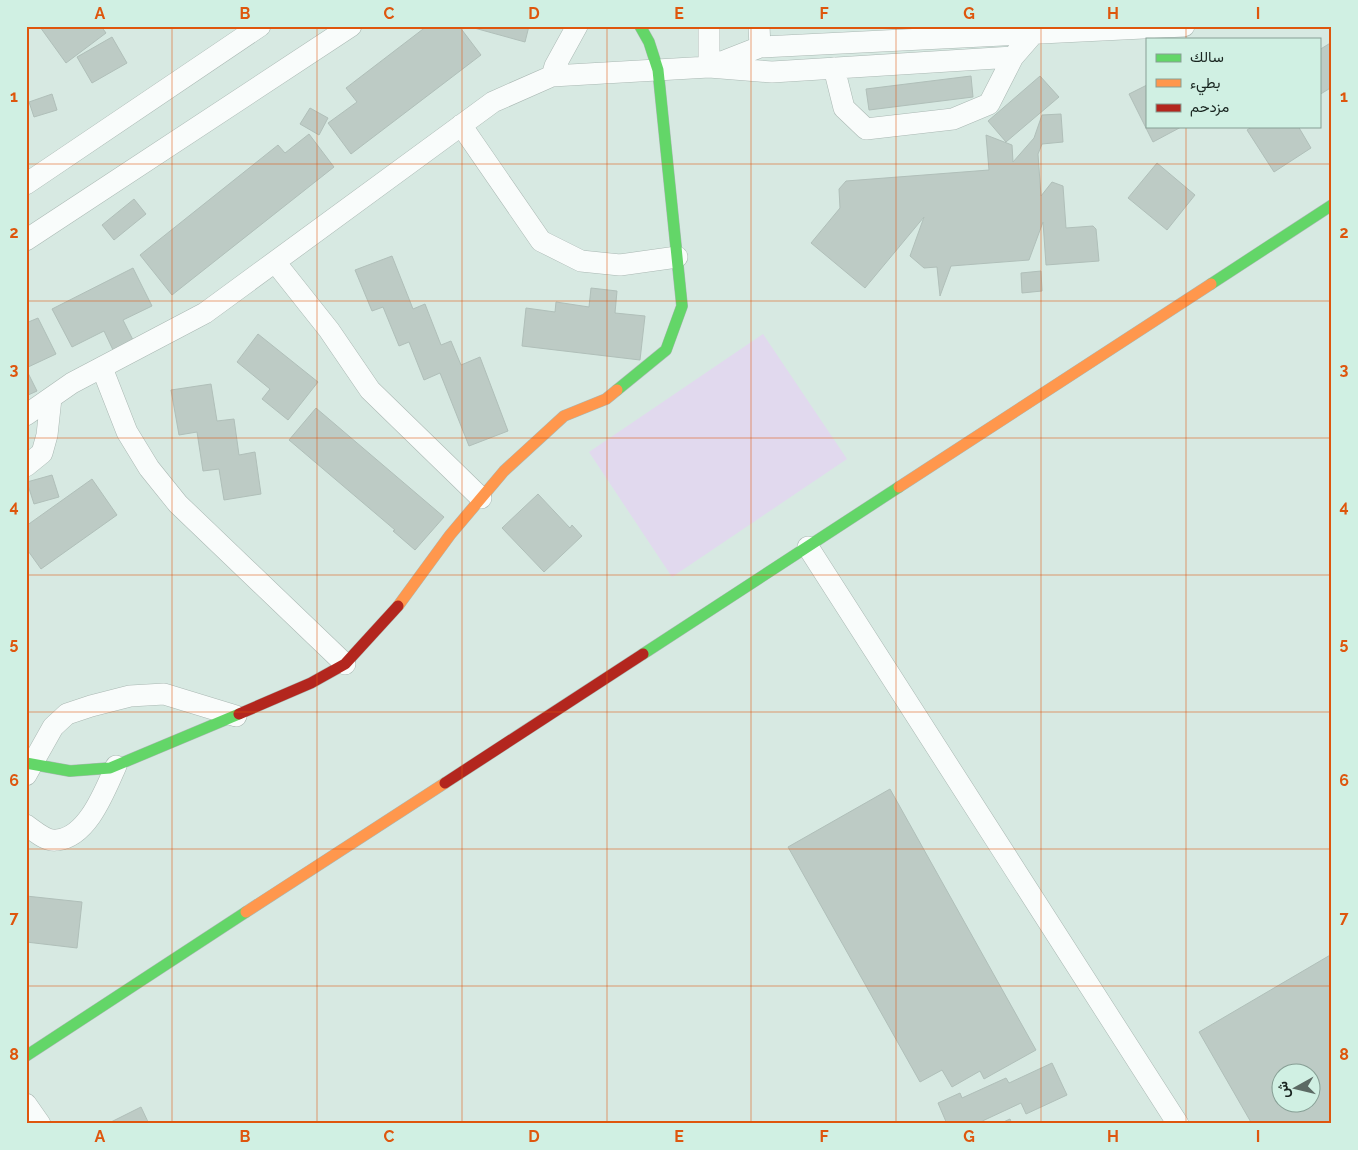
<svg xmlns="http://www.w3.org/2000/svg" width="1358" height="1150" font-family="Raleway,Vazirmatn,sans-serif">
<rect width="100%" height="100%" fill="#d7e9e2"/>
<path fill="#e1d9ee" d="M 763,334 L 847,459 L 672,577 L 589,452 Z"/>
<path fill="#bdcbc5" stroke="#b0bfb9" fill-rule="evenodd" d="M 42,26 L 101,26 L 106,33 L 66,63 L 40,27 Z
M 427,26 L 459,26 L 481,55 L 351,154 L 328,123 L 357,102 L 346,88 Z
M 467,26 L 529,26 L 525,42 Z
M 112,37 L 127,63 L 92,83 L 77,57 Z
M 1332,42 L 1332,87 L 1319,95 L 1319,50 Z
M 971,76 L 973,97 L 869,110 L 866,89 Z
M 1040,76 L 1059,97 L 1006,142 L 988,121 Z
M 1147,85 L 1147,126 L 1183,126 L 1153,142 L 1129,94 Z
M 52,94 L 57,110 L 34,117 L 29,102 Z
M 310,108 L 328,118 L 319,135 L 300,124 Z
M 1061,114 L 1063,142 L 1042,144 L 1038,154 L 1041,196 L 1052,182 L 1063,186 L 1066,228 L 1093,226 L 1096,229 L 1099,261 L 1046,265 L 1043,222 L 1029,260 L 951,266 L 940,296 L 937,267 L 924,268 L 910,256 L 924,217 L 865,288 L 811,243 L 840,208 L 839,189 L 846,181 L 989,170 L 986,135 L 1012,145 L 1013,162 L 1034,138 L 1042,115 Z
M 1253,126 L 1298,126 L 1311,148 L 1274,172 L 1247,130 Z
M 309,134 L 334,167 L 172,295 L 140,255 L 278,145 L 285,153 Z
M 1157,163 L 1195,195 L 1167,230 L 1128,198 Z
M 134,199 L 146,214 L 114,240 L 102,225 Z
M 392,256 L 413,309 L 425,304 L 441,345 L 451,341 L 461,365 L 480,357 L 508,431 L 469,446 L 440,373 L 424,380 L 409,342 L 399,346 L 383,307 L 372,311 L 355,270 Z
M 133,268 L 152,306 L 123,320 L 133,340 L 113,350 L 104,331 L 72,347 L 52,309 Z
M 1041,271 L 1042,291 L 1022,293 L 1021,273 Z
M 591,288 L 617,291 L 615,313 L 645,316 L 640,360 L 522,346 L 526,308 L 555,312 L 556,302 L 589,307 Z
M 38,318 L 56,354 L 26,368 L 26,323 Z
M 258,334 L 318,382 L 288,420 L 262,399 L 270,389 L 237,362 Z
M 26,369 L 37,391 L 26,396 Z
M 211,384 L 217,421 L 234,419 L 239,455 L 255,452 L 261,494 L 224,500 L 219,469 L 203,471 L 197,432 L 179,435 L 171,390 Z
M 316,408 L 444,517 L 415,550 L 393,531 L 395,530 L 289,440 Z
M 52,475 L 59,497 L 34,504 L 27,482 Z
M 92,479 L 117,515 L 41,569 L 26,548 L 26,526 Z
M 538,494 L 570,528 L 572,525 L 582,536 L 544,572 L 502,528 Z
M 890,789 L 1036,1050 L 984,1079 L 980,1071 L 952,1087 L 942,1070 L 920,1082 L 788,847 Z
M 26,896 L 82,902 L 77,948 L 26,942 Z
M 1332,954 L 1332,1124 L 1252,1124 L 1199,1032 ZM 1280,1072 L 1310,1072 L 1310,1102 L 1280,1102 Z
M 1052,1063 L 1067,1095 L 1026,1114 L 1021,1103 L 976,1124 L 947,1124 L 938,1103 L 960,1093 L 962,1098 L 1006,1078 L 1009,1083 Z
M 141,1107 L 149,1124 L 107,1124 Z
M 1010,1119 L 1012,1124 L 999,1124 Z"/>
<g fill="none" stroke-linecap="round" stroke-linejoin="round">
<defs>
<path id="street" d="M 759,26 L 760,47
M 714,65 L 760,47 L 1184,26
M 709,67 L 709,26
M 834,68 L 844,108 L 866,129 L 953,119 L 989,104 L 1013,57
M 552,76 L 555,66 L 577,26
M 461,125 L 541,241 L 581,261 L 620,265 L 677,257
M 26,184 L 260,26
M 26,240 L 351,26
M 275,262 L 329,330 L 370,390 L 481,498
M 102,368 L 127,432 L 149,468 L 178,504 L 345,664
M 26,415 L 72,383 L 205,313 L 493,102 L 552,76 L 709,67 L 772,72 L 1013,57 L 1033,34 L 1033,26
M 26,466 L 42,453 L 47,435 L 51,398
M 808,547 L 1178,1124
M 26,775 L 53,727 L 67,714 L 91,706 L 130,696 L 164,694 L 236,716
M 26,825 C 35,831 46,842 57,840 C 88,837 105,790 116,766
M 26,1104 L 40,1124"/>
<path id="fast" d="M 1211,284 L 1332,205
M 617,390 L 666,350 L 682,306 L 658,70 L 649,42 L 640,26
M 643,654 L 899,487
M 26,763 L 70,771 L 110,768 L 239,714
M 26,1056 L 246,912"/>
<path id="slow" d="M 899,487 L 1211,284
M 398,606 L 450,535 L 504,471 L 564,416 L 606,399 L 617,390
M 246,912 L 445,783"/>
<path id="jam" d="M 239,714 L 311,683 L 345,664 L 398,606
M 445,783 L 643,654"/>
</defs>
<use href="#street" stroke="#aab8b3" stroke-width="22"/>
<use href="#fast" stroke="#aab8b3" stroke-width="12"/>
<use href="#slow" stroke="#aab8b3" stroke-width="12"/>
<use href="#jam" stroke="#aab8b3" stroke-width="12"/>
<use href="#street" stroke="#f9fcfb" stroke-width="21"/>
<use href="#fast" stroke="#63d668" stroke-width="11"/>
<use href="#slow" stroke="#ff974d" stroke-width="11"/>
<use href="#jam" stroke="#b3261e" stroke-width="11"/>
</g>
<path fill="none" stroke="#de560d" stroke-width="1" stroke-opacity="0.55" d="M 172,26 L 172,1124M 317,26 L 317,1124M 462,26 L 462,1124M 607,26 L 607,1124M 751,26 L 751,1124M 896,26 L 896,1124M 1041,26 L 1041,1124M 1186,26 L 1186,39M 1186,126 L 1186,1124M 26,164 L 1332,164M 26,301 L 1332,301M 26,438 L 1332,438M 26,575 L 1332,575M 26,712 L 1332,712M 26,849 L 1332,849M 26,986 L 1332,986"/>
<rect width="1358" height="1150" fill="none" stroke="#d0f0e3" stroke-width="55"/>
<rect x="1146" y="38" width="175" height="90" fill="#d0f0e3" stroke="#879f95"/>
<rect x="1156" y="54" width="25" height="8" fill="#63d668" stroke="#879f95"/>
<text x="1190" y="62" font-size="15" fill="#192520">سالك</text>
<rect x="1156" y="79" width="25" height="8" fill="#ff974d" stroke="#879f95"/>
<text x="1190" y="88" font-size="15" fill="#192520">بطيء</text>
<rect x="1156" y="104" width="25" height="8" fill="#b3261e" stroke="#879f95"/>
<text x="1190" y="112" font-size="15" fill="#192520">مزدحم</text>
<g transform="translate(1296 1088) rotate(262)"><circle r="24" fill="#d0f0e3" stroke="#879f95"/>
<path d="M0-4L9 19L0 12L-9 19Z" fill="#5c6a64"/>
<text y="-8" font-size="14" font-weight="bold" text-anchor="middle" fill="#192520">ش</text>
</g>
<rect x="28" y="28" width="1302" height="1094" fill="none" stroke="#de560d" stroke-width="2"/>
<g font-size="16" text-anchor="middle" font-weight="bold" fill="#de560d">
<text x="100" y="19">A</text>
<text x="245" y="19">B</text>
<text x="389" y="19">C</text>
<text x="534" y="19">D</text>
<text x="679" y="19">E</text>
<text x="824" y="19">F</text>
<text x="969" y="19">G</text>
<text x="1113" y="19">H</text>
<text x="1258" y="19">I</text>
<text x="14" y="102">1</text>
<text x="1344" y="102">1</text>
<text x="14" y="238">2</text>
<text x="1344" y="238">2</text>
<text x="14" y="375">3</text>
<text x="1344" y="375">3</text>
<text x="14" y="512">4</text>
<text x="1344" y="512">4</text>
<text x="14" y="649">5</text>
<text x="1344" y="649">5</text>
<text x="14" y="786">6</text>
<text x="1344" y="786">6</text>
<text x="14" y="923">7</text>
<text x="1344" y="923">7</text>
<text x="14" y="1060">8</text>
<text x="1344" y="1060">8</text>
<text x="100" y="1142">A</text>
<text x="245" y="1142">B</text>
<text x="389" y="1142">C</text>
<text x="534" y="1142">D</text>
<text x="679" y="1142">E</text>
<text x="824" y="1142">F</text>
<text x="969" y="1142">G</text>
<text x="1113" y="1142">H</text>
<text x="1258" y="1142">I</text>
</g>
</svg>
